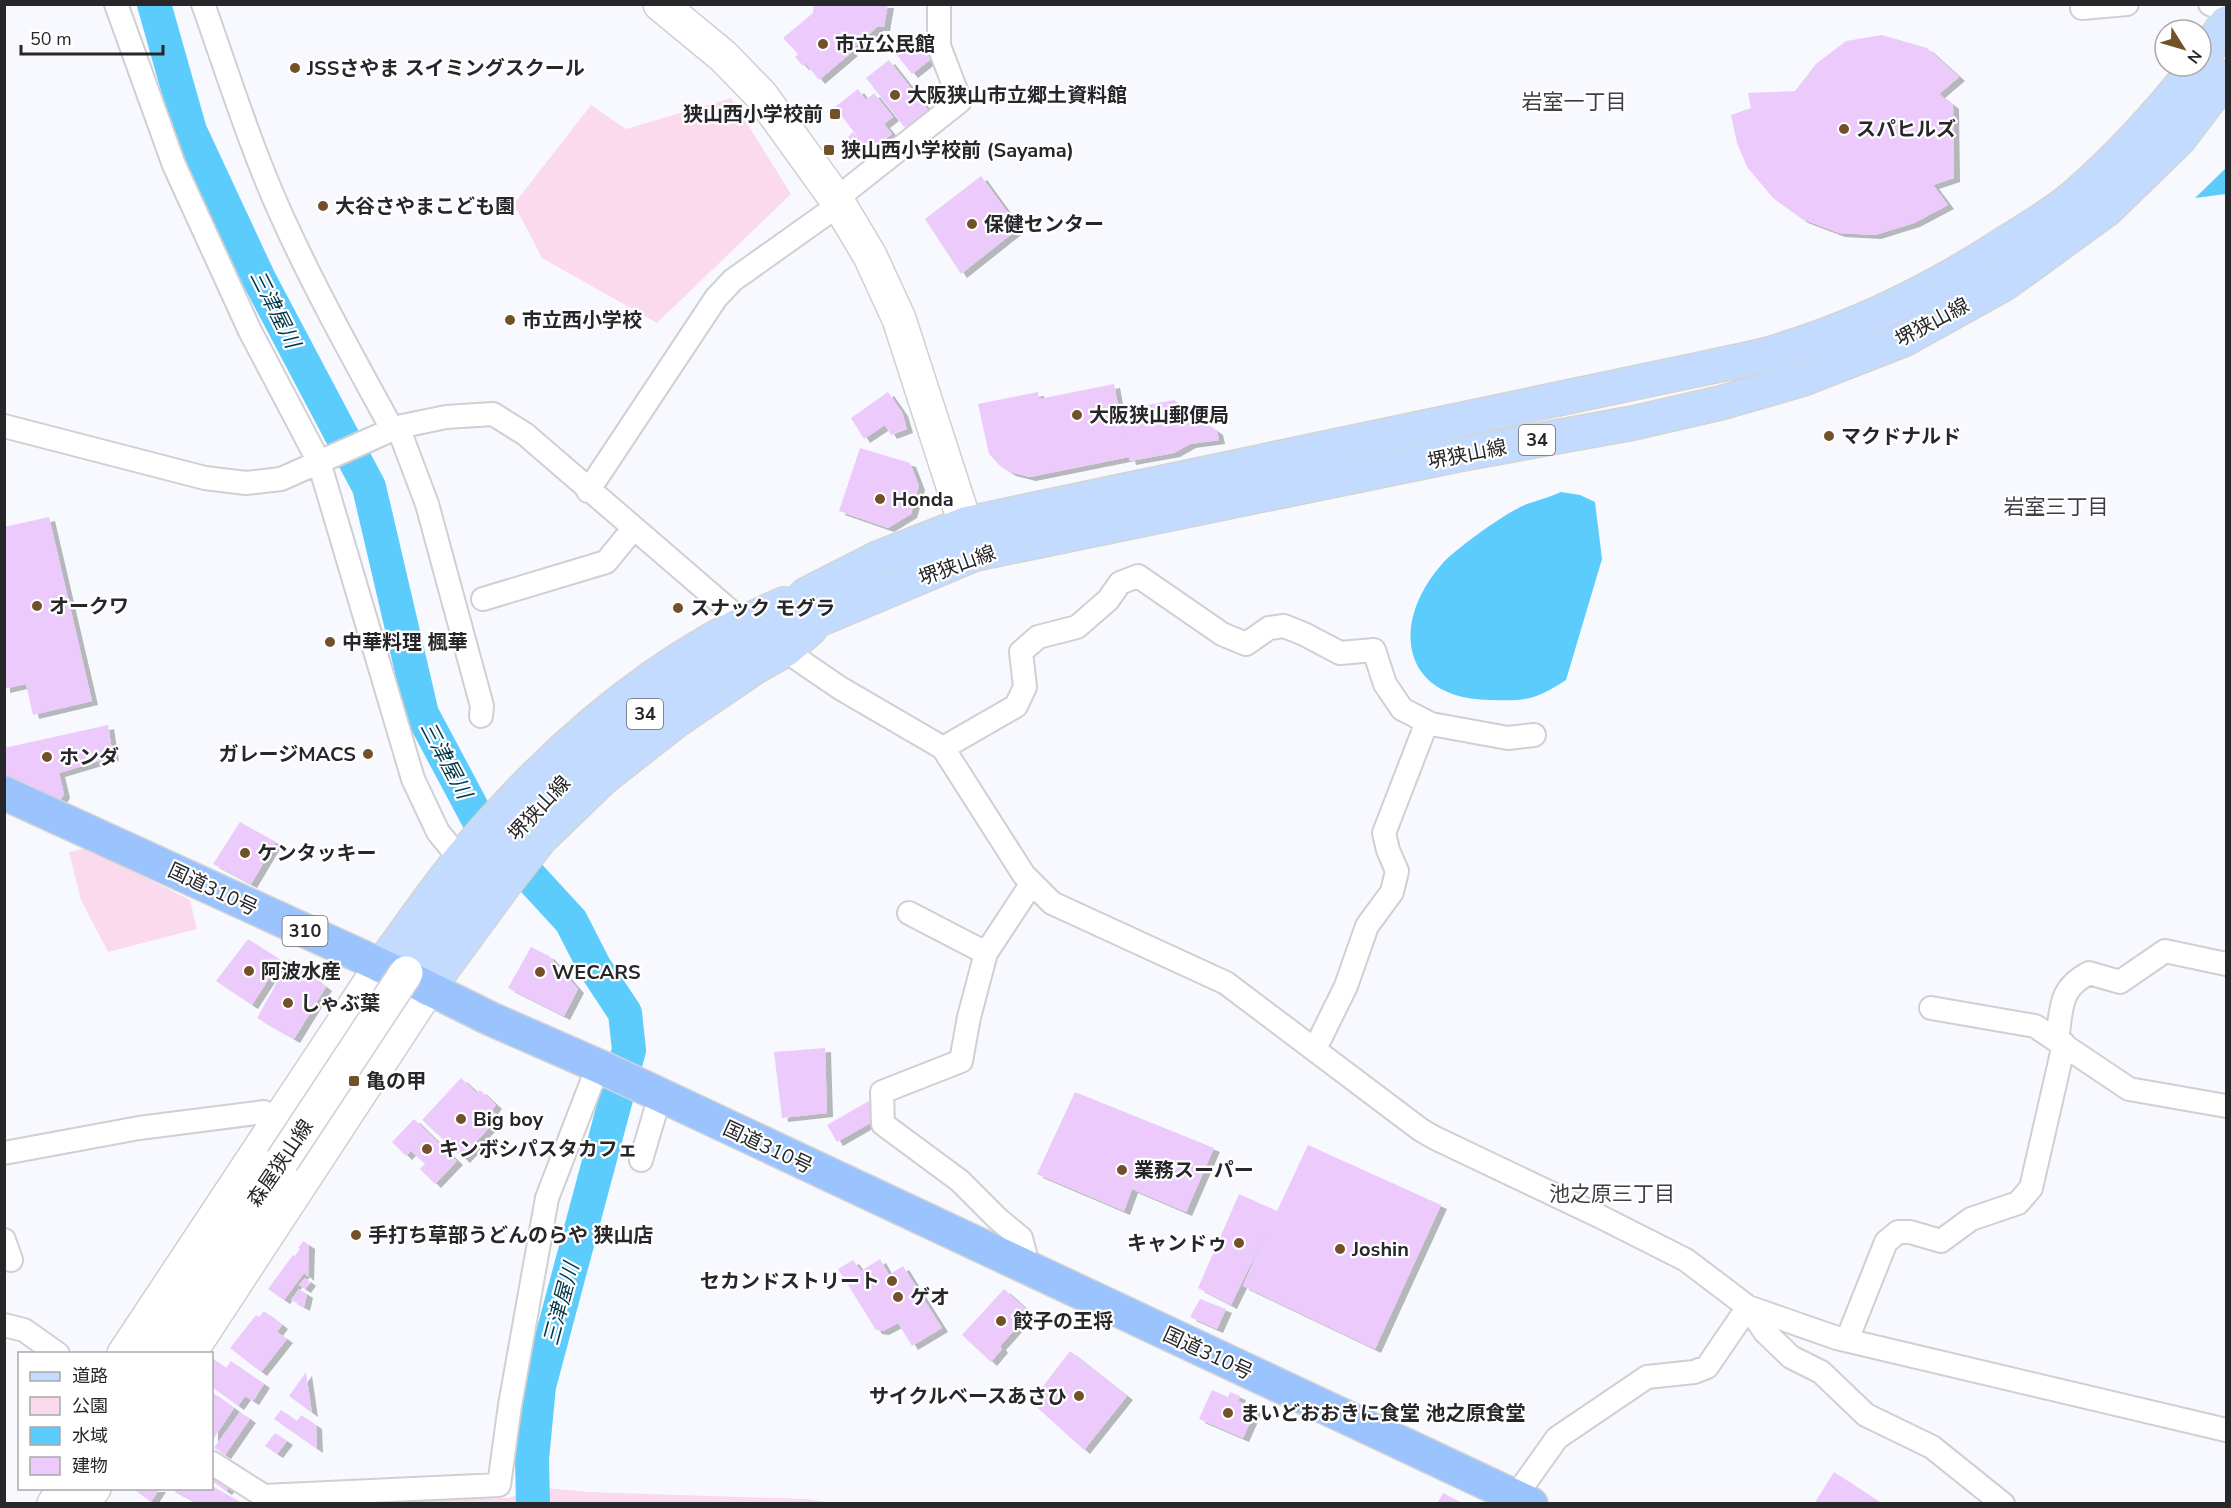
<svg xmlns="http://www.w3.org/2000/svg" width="2231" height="1508" font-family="'Nunito Sans','Noto Sans JP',sans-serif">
<defs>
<filter id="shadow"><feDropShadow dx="6" dy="4" stdDeviation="0" flood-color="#0004"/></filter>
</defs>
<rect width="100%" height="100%" fill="#f8f9fe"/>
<path fill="#fadaec" d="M 731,98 L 791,194 L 657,323 L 542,258 L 514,204 L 591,105 L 626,129 Z
M 87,848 L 190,900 L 197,929 L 108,952 L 81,900 L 69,852 Z
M 547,1488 L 589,1492 L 806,1499 L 834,1503 L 303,1504 L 305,1501 L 507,1498 Z"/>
<path fill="#5bccfc" d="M 2226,168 L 2226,194 L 2195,198 Z
M 1561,492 L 1580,495 L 1595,502 L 1602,559 L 1566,680 C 1535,700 1527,701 1490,700 C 1400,699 1390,623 1442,564 C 1455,549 1508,511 1527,504 C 1538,500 1550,497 1561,492 Z"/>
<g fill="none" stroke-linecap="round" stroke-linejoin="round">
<path stroke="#5bccfc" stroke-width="34" d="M 154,4 L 190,131 L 259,279 L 369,487 L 422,714 L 479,821 L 571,921 L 594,966 L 625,1013 L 629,1050 L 539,1386 L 532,1459 L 533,1504"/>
</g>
<path fill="#eccbfc" filter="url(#shadow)" d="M 814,4 L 888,4 L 884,27 L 877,27 L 850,51 L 852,52 L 819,80 L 806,64 L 803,66 L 795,57 L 798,54 L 783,38 L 813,13 Z
M 912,35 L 931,59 L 912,74 L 893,50 Z
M 1882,35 L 1927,48 L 1959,77 L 1939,94 L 1953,105 L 1954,178 L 1933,185 L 1948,205 L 1914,223 L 1875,235 L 1839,233 L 1802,219 L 1773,198 L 1747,167 L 1737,143 L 1731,115 L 1751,108 L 1748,93 L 1795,91 L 1816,64 L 1846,41 Z
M 889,60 L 928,110 L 905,128 L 866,78 Z
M 858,89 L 866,100 L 874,93 L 893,117 L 884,124 L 892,134 L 869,152 L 835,107 Z
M 853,132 L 860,141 L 855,145 L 848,137 Z
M 981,176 L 1019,228 L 961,274 L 925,219 Z
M 1114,384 L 1124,437 L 1120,410 L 1174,400 L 1217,431 L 1219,440 L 1190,444 L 1174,453 L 1130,461 L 1129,457 L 1030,477 L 1010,472 L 1000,466 L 989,454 L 978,404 L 1038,392 L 1039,399 Z
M 888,392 L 902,412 L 907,429 L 891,435 L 885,425 L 864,439 L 851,418 Z
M 860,448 L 910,463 L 919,486 L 911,514 L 888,528 L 839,511 Z
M 49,517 L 92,701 L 33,715 L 26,684 L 4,689 L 4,527 Z
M 108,725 L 113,757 L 59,773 L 64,794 L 60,801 L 4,774 L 4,748 Z
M 240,822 L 276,842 L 251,884 L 213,864 Z
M 248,939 L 281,960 L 252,1005 L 216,981 Z
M 531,947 L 549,956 L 578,989 L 564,1016 L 508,988 Z
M 290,959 L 326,987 L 294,1039 L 257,1018 Z
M 825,1048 L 827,1113 L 782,1118 L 774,1052 Z
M 461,1078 L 477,1093 L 480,1090 L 496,1105 L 492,1110 L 499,1117 L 475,1143 L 477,1145 L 464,1159 L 422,1120 Z
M 1075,1092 L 1214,1148 L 1186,1212 L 1132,1189 L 1124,1211 L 1037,1174 Z
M 869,1101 L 879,1118 L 837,1142 L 827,1125 Z
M 414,1119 L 457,1161 L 435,1184 L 420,1169 L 425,1164 L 411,1151 L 406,1156 L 392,1142 Z
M 1308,1145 L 1441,1205 L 1375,1349 L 1243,1286 L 1265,1235 L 1231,1305 L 1198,1288 L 1239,1194 L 1277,1211 Z
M 303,1241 L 309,1245 L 308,1277 L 304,1273 L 284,1300 L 268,1289 L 293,1255 L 295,1256 L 300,1249 L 298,1248 Z
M 880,1259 L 889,1275 L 903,1266 L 942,1328 L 912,1346 L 898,1323 L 883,1331 L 876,1330 L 838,1269 L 853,1260 L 861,1271 Z
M 305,1278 L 310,1282 L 305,1289 L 299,1285 Z
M 299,1289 L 307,1294 L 304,1307 L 291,1300 Z
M 1004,1289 L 1030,1313 L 1000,1346 L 1002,1349 L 991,1362 L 962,1335 Z
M 1200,1299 L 1226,1309 L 1217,1329 L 1190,1317 Z
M 264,1311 L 282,1325 L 277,1332 L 287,1339 L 261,1372 L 230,1348 L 256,1315 L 259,1317 Z
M 1070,1351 L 1127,1396 L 1084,1450 L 1031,1402 Z
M 212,1358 L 226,1368 L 231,1361 L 264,1384 L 253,1401 L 245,1396 L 238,1406 L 212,1387 Z
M 306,1372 L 312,1413 L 289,1396 Z
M 1212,1390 L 1228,1397 L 1230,1392 L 1240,1396 L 1238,1401 L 1256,1409 L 1243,1438 L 1199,1419 Z
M 212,1392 L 234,1408 L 212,1441 Z
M 281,1410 L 297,1421 L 301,1415 L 316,1425 L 317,1449 L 274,1419 Z
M 240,1412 L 250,1419 L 225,1455 L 214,1448 Z
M 275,1433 L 287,1441 L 277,1454 L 265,1446 Z
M 1834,1472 L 1883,1504 L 1814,1504 Z
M 212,1476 L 229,1487 L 226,1491 L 212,1481 Z
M 212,1486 L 244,1504 L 199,1504 L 169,1488 L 212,1488 Z
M 132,1488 L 160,1488 L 151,1502 Z
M 1443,1493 L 1464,1504 L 1437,1504 Z"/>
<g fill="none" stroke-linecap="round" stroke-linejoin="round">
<defs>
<path id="street" d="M 116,4 L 174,165 L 250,331 L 319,462 L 413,779 L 438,832 L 460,859
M 203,4 C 229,77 252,152 285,223 C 317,293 355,361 392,429
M 2210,4 L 2226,11
M 2082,8 L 2127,4
M 836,199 L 960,101 L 939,46 L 939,4
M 4,426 L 205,478 L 246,483 L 281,479 L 398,427 L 446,417 L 493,414 L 525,434 L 742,621 L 840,688 L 943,748 L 1024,875 L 1052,903 L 1226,983 L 1421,1130 L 1435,1138 L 1599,1216 L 1686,1260 L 1748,1307 L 1837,1338 L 2226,1430
M 398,427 L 427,504 L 482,706 L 481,716
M 588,491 L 716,298 L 733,280 L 840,204
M 483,599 L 606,562 L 633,529
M 943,748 L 1016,706 L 1025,687 L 1021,652 L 1038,637 L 1077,627 L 1108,600 L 1120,583 L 1138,576 L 1222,634 L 1246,644 L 1269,628 L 1284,626 L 1304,634 L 1340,653 L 1374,650 L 1385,684 L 1402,709 L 1431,724 L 1508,738 L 1534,735
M 909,913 L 986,953
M 1931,1008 L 2035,1026 L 2129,1089 L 2226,1106
M 2057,1040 C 2062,1009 2058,989 2089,973 L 2120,982 L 2165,951 L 2226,964
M 1315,1049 L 1346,986 L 1367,926 L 1392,892 L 1397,871 L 1388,850 L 1384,833 L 1427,722
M 4,1153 L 139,1128 L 264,1112 L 279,1121
M 641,1160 L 660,1096
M 4,1240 L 11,1260
M 1029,1269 L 1021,1238 L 998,1219 L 960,1181 L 883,1124 L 882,1092 L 961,1061 L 969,1017 L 986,953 L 1032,883
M 1748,1307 L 1765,1332 L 1791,1357 L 1821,1372 L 1866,1415 L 1932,1447 L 2003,1504
M 4,1325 L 24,1330 L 58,1354
M 1847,1340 L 1886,1242 L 1898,1232 L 1910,1232 L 1941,1241 L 1971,1219 L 2018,1203 L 2031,1188 L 2064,1044
M 212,1463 L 264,1496 L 499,1485 L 510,1405 L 547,1198 L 598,1066
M 1515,1497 L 1557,1438 L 1647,1377 L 1694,1372 L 1707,1367 L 1748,1307"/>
<path id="secondary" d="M 660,4 L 723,56 L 761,95 L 836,199 L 870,256 L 899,319 L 974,551
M 124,1354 L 381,966
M 154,1354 L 282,1161
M 189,1354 L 428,989
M 54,1504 L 64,1488
M 82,1504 L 94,1488"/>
<path id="primary" d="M 2201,60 L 2226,23
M 767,634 L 823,618 L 975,554 L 1457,455 L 1633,423 L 1720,403 L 1803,379 L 1903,340 L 2004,284 L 2106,210 L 2180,138 L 2226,77
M 381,966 C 410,927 437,886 468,850 C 555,747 659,657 784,604
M 406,973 L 494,857 L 563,780 L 602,745 L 659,703 L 763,636 L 807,594 L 878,558 L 965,524 L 1710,367 C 1731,362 1752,359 1772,353 C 1856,328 1934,290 2007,242 C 2030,228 2055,213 2075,196 C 2120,157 2160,113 2197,66
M 428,989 L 501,889 L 541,838 L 603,778 L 677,720 L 755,667 L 785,650 L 810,629"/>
<path id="highway" d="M 4,793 L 404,976 L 491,1019 L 605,1069 L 1531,1504"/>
</defs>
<use href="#street" stroke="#cfcfd4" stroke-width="26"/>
<use href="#secondary" stroke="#cfcfd4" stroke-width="36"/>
<use href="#primary" stroke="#d4d4d4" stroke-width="36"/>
<use href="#highway" stroke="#d4d4d4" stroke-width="36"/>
<use href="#street" stroke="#fff" stroke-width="22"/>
<use href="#secondary" stroke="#fff" stroke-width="33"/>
<use href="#primary" stroke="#c3dbfe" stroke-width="33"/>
<use href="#highway" stroke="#9bc3fe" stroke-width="33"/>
<defs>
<path id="secondary-bridge" d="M 282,1161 L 406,973"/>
</defs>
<use href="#secondary-bridge" stroke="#cfcfd4" stroke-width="36" stroke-linecap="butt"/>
<use href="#secondary-bridge" stroke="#fff" stroke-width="33"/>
</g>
<g fill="#725028" stroke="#fff" stroke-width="2">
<circle cx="823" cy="44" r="6"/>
<circle cx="295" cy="68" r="6"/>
<circle cx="895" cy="95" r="6"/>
<rect x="829" y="108" width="12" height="12" rx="3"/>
<circle cx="1844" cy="129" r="6"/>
<rect x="823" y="144" width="12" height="12" rx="3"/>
<circle cx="323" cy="206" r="6"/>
<circle cx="972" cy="224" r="6"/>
<circle cx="510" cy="320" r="6"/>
<circle cx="1077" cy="415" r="6"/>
<circle cx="1829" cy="436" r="6"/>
<circle cx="880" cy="499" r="6"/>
<circle cx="37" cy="606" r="6"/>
<circle cx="678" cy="608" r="6"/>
<circle cx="330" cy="642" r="6"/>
<circle cx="368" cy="754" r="6"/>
<circle cx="47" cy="757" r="6"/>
<circle cx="245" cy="853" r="6"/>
<circle cx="249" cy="971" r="6"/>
<circle cx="540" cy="972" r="6"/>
<circle cx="288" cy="1003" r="6"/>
<rect x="348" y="1075" width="12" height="12" rx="3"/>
<circle cx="461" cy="1119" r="6"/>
<circle cx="427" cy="1149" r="6"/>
<circle cx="1122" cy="1170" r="6"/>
<circle cx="356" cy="1235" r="6"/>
<circle cx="1239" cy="1243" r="6"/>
<circle cx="1340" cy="1249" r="6"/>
<circle cx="892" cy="1281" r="6"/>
<circle cx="898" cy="1297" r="6"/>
<circle cx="1001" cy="1321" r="6"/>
<circle cx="1079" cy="1396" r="6"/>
<circle cx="1228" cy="1413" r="6"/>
</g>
<g text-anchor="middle" stroke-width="4.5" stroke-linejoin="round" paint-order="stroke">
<g fill="#fff" stroke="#686869" stroke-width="1.5">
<rect x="1519" y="425" width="36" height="30" rx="4.5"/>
<rect x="627" y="699" width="36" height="30" rx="4.5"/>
<rect x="282.5" y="916" width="45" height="30" rx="4.5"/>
</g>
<g font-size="18" font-weight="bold" fill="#272729">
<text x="1537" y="446">34</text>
<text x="645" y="720">34</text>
<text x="305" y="937">310</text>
</g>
<g font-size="20" font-weight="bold" fill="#272729" stroke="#fff" text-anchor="start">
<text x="835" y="51">市立公民館</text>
<text x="307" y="75">JSSさやま スイミングスクール</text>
<text x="907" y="102">大阪狭山市立郷土資料館</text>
<text x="823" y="121" text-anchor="end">狭山西小学校前</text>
<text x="1856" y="136">スパヒルズ</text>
<text x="841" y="157">狭山西小学校前 (Sayama)</text>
<text x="335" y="213">大谷さやまこども園</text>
<text x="984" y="231">保健センター</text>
<text x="522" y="327">市立西小学校</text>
<text x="1089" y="422">大阪狭山郵便局</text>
<text x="1841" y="443">マクドナルド</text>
<text x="892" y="506">Honda</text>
<text x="49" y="613">オークワ</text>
<text x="690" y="615">スナック モグラ</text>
<text x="342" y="649">中華料理 楓華</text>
<text x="356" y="761" text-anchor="end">ガレージMACS</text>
<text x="59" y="764">ホンダ</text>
<text x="257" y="860">ケンタッキー</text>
<text x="261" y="978">阿波水産</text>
<text x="552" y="979">WECARS</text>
<text x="300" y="1010">しゃぶ葉</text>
<text x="366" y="1088">亀の甲</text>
<text x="473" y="1126">Big boy</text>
<text x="439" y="1156">キンボシパスタカフェ</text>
<text x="1134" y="1177">業務スーパー</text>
<text x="368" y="1242">手打ち草部うどんのらや 狭山店</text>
<text x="1227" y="1250" text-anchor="end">キャンドゥ</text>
<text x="1352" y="1256">Joshin</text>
<text x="880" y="1288" text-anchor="end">セカンドストリート</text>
<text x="910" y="1304">ゲオ</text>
<text x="1013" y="1328">餃子の王将</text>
<text x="1067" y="1403" text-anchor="end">サイクルベースあさひ</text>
<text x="1240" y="1420">まいどおおきに食堂 池之原食堂</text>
</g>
<g font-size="20" fill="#272729" stroke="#fff">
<text transform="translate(1932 322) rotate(-28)" y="7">堺狭山線</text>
<text transform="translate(1467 454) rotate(-11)" y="7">堺狭山線</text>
<text transform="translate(957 565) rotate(-20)" y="7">堺狭山線</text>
<text transform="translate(539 808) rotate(-47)" y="7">堺狭山線</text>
<text transform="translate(213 889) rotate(25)" y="7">国道310号</text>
<text transform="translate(768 1147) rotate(25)" y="7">国道310号</text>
<text transform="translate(280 1163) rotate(-56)" y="7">森屋狭山線</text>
<text transform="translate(1208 1353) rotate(25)" y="7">国道310号</text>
</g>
<g font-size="21" fill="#3f3f43" stroke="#fff">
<text x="1574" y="109">岩室一丁目</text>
<text x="2056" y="514">岩室三丁目</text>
<text x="1612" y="1201">池之原三丁目</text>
</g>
<g font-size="21" font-style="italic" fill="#03384b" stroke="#fff">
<text transform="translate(275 309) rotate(63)" y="7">三津屋川</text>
<text transform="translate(446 760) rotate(62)" y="7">三津屋川</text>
<text transform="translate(561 1304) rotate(-75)" y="7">三津屋川</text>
</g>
</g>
<rect width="2231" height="1508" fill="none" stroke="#272729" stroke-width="12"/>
<rect x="18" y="1352" width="195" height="138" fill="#ffffff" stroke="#a9a9a9" stroke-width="1.5"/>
<rect x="30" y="1372" width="30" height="9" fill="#c3dbfe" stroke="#a9a9a9" stroke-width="1.5"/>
<text x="72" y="1382" font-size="18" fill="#272729">道路</text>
<rect x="30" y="1397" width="30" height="18" fill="#fadaec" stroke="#a9a9a9" stroke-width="1.5"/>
<text x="72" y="1412" font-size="18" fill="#272729">公園</text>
<rect x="30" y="1427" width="30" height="18" fill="#5bccfc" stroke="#a9a9a9" stroke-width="1.5"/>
<text x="72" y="1442" font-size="18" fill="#272729">水域</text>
<rect x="30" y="1457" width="30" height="18" fill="#eccbfc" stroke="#a9a9a9" stroke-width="1.5"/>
<text x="72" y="1472" font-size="18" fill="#272729">建物</text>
<g transform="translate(2183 48) rotate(127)"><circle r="28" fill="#ffffff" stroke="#a9a9a9" stroke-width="1.5"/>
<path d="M0-4.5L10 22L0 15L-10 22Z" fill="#725028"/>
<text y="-9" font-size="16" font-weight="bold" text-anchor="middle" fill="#272729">N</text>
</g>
<path d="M21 45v9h142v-9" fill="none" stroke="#272729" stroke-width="3"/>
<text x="30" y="45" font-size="18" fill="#272729" stroke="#ffffff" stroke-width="4.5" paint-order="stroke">50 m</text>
</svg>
